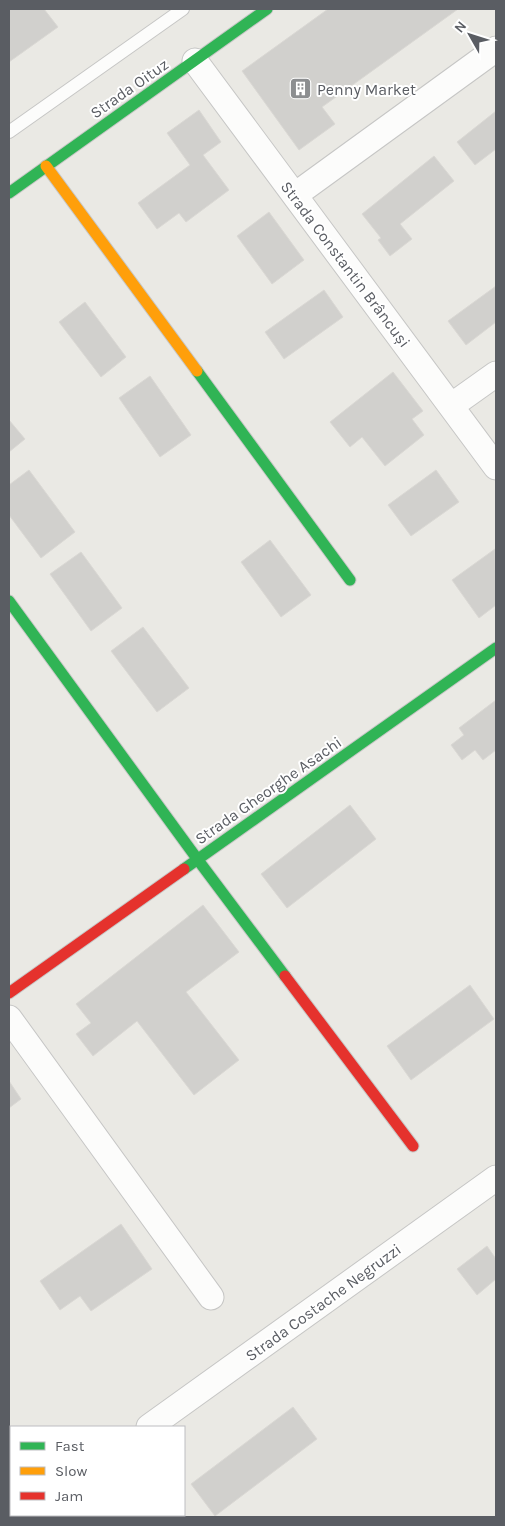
<svg xmlns="http://www.w3.org/2000/svg" width="505" height="1526" font-family="Karla,sans-serif">
<rect width="100%" height="100%" fill="#eae9e4"/>
<path fill="#d1d0cd" stroke="#dad8d4" d="M 9,9 L 44,9 L 58,27 L 9,62 Z
M 328,9 L 458,9 L 322,107 L 335,124 L 299,150 L 242,71 Z
M 199,110 L 221,142 L 203,155 L 229,190 L 186,222 L 179,213 L 157,229 L 138,203 L 190,165 L 167,133 Z
M 496,111 L 496,149 L 475,165 L 457,142 Z
M 434,156 L 454,181 L 400,224 L 412,239 L 390,256 L 378,240 L 381,238 L 362,214 Z
M 269,212 L 304,260 L 272,284 L 237,236 Z
M 496,286 L 496,322 L 466,345 L 448,321 Z
M 324,290 L 343,317 L 284,359 L 265,332 Z
M 85,302 L 126,357 L 101,377 L 59,322 Z
M 393,372 L 423,411 L 412,419 L 424,435 L 385,466 L 362,437 L 350,447 L 330,422 Z
M 150,376 L 191,435 L 160,457 L 119,398 Z
M 9,420 L 25,439 L 9,452 Z
M 29,470 L 75,532 L 41,558 L 9,515 L 9,485 Z
M 436,470 L 459,502 L 411,536 L 388,505 Z
M 270,540 L 311,595 L 281,617 L 241,562 Z
M 495,549 L 496,605 L 479,618 L 452,580 Z
M 81,552 L 122,608 L 91,631 L 50,574 Z
M 143,627 L 189,688 L 157,712 L 111,651 Z
M 496,700 L 496,750 L 483,760 L 475,750 L 462,760 L 451,745 L 464,735 L 459,728 Z
M 350,805 L 376,839 L 287,908 L 261,874 Z
M 203,905 L 239,952 L 186,992 L 239,1060 L 194,1095 L 137,1021 L 93,1056 L 76,1034 L 91,1023 L 76,1004 Z
M 470,985 L 494,1019 L 411,1080 L 387,1046 Z
M 9,1081 L 21,1099 L 9,1108 Z
M 121,1224 L 152,1269 L 91,1311 L 80,1296 L 60,1310 L 40,1281 Z
M 487,1246 L 496,1259 L 496,1279 L 477,1295 L 457,1269 Z
M 293,1407 L 317,1439 L 215,1516 L 191,1484 Z"/>
<g fill="none" stroke-linecap="round" stroke-linejoin="round">
<defs>
<path id="lane" d="M 9,132 L 183,9"/>
<path id="street" d="M 195,61 L 496,467
M 295,195 L 496,49
M 451,406 L 496,374
M 9,1018 L 211,1297
M 149,1427 L 496,1178"/>
<path id="fast" d="M 9,193 L 267,9
M 197,371 L 350,580
M 9,601 L 198,860 L 285,976
M 184,869 L 496,648"/>
<path id="slow" d="M 46,166 L 197,371"/>
<path id="jam" d="M 285,976 L 413,1146
M 9,993 L 184,869"/>
</defs>
<use href="#lane" stroke="#c6c6c5" stroke-width="14"/>
<use href="#street" stroke="#c6c6c5" stroke-width="27"/>
<use href="#fast" stroke="#c7c7c6" stroke-width="13"/>
<use href="#slow" stroke="#c7c7c6" stroke-width="13"/>
<use href="#jam" stroke="#c7c7c6" stroke-width="13"/>
<use href="#lane" stroke="#fcfcfb" stroke-width="12"/>
<use href="#street" stroke="#fcfcfb" stroke-width="25"/>
<use href="#fast" stroke="#30b455" stroke-width="11"/>
<use href="#slow" stroke="#ff9f0a" stroke-width="11"/>
<use href="#jam" stroke="#e5322d" stroke-width="11"/>
</g>
<defs>
<symbol id="building-square" viewBox="-11 -11 22 22"><rect x="-9" y="-9" width="18" height="18" rx="4" fill="#8c8e90" stroke="#fff"/><path d="M-4-6H4V6H1V3H-1V6H-4ZM-2.5-4.3h1.7v1.8h-1.7ZM.8-4.3h1.7v1.8H.8ZM-2.5-1h1.7V.8h-1.7ZM.8-1h1.7V.8H.8Z" fill="#fff"/></symbol>
</defs>
<g fill-rule="evenodd">
<use href="#building-square" x="288" y="76" width="25" height="25"/>
</g>
<g text-anchor="middle" stroke-width="4" stroke-linejoin="round" paint-order="stroke">
<g font-size="16" fill="#5a5d63" stroke="#fff">
<text transform="translate(129 88) rotate(-35)" y="6">Strada Oituz</text>
<text transform="translate(346 264) rotate(53)" y="6">Strada Constantin Brâncuși</text>
<text transform="translate(268 790) rotate(-35)" y="6">Strada Gheorghe Asachi</text>
<text transform="translate(323 1302) rotate(-36)" y="6">Strada Costache Negruzzi</text>
</g>
<g font-size="16" fill="#5a5d63" stroke="#fff" text-anchor="start">
<text x="317" y="95">Penny Market</text>
</g>
</g>
<rect width="505" height="1526" fill="none" stroke="#5a5d63" stroke-width="20"/>
<rect x="10" y="1426" width="175" height="90" fill="#ffffff" stroke="#bdbec1"/>
<rect x="20" y="1442" width="25" height="8" fill="#30b455" stroke="#bdbec1"/>
<text x="55" y="1451" font-size="15" fill="#5a5d63">Fast</text>
<rect x="20" y="1467" width="25" height="8" fill="#ff9f0a" stroke="#bdbec1"/>
<text x="55" y="1476" font-size="15" fill="#5a5d63">Slow</text>
<rect x="20" y="1492" width="25" height="8" fill="#e5322d" stroke="#bdbec1"/>
<text x="55" y="1501" font-size="15" fill="#5a5d63">Jam</text>
<g transform="translate(470 35) rotate(309)" stroke="#ffffff" stroke-width="4" paint-order="stroke">
<path d="M0-4L9 19L0 12L-9 19Z" fill="#5a5d63"/>
<text y="-8" font-size="14" font-weight="bold" text-anchor="middle" fill="#5a5d63">N</text>
</g>
</svg>
